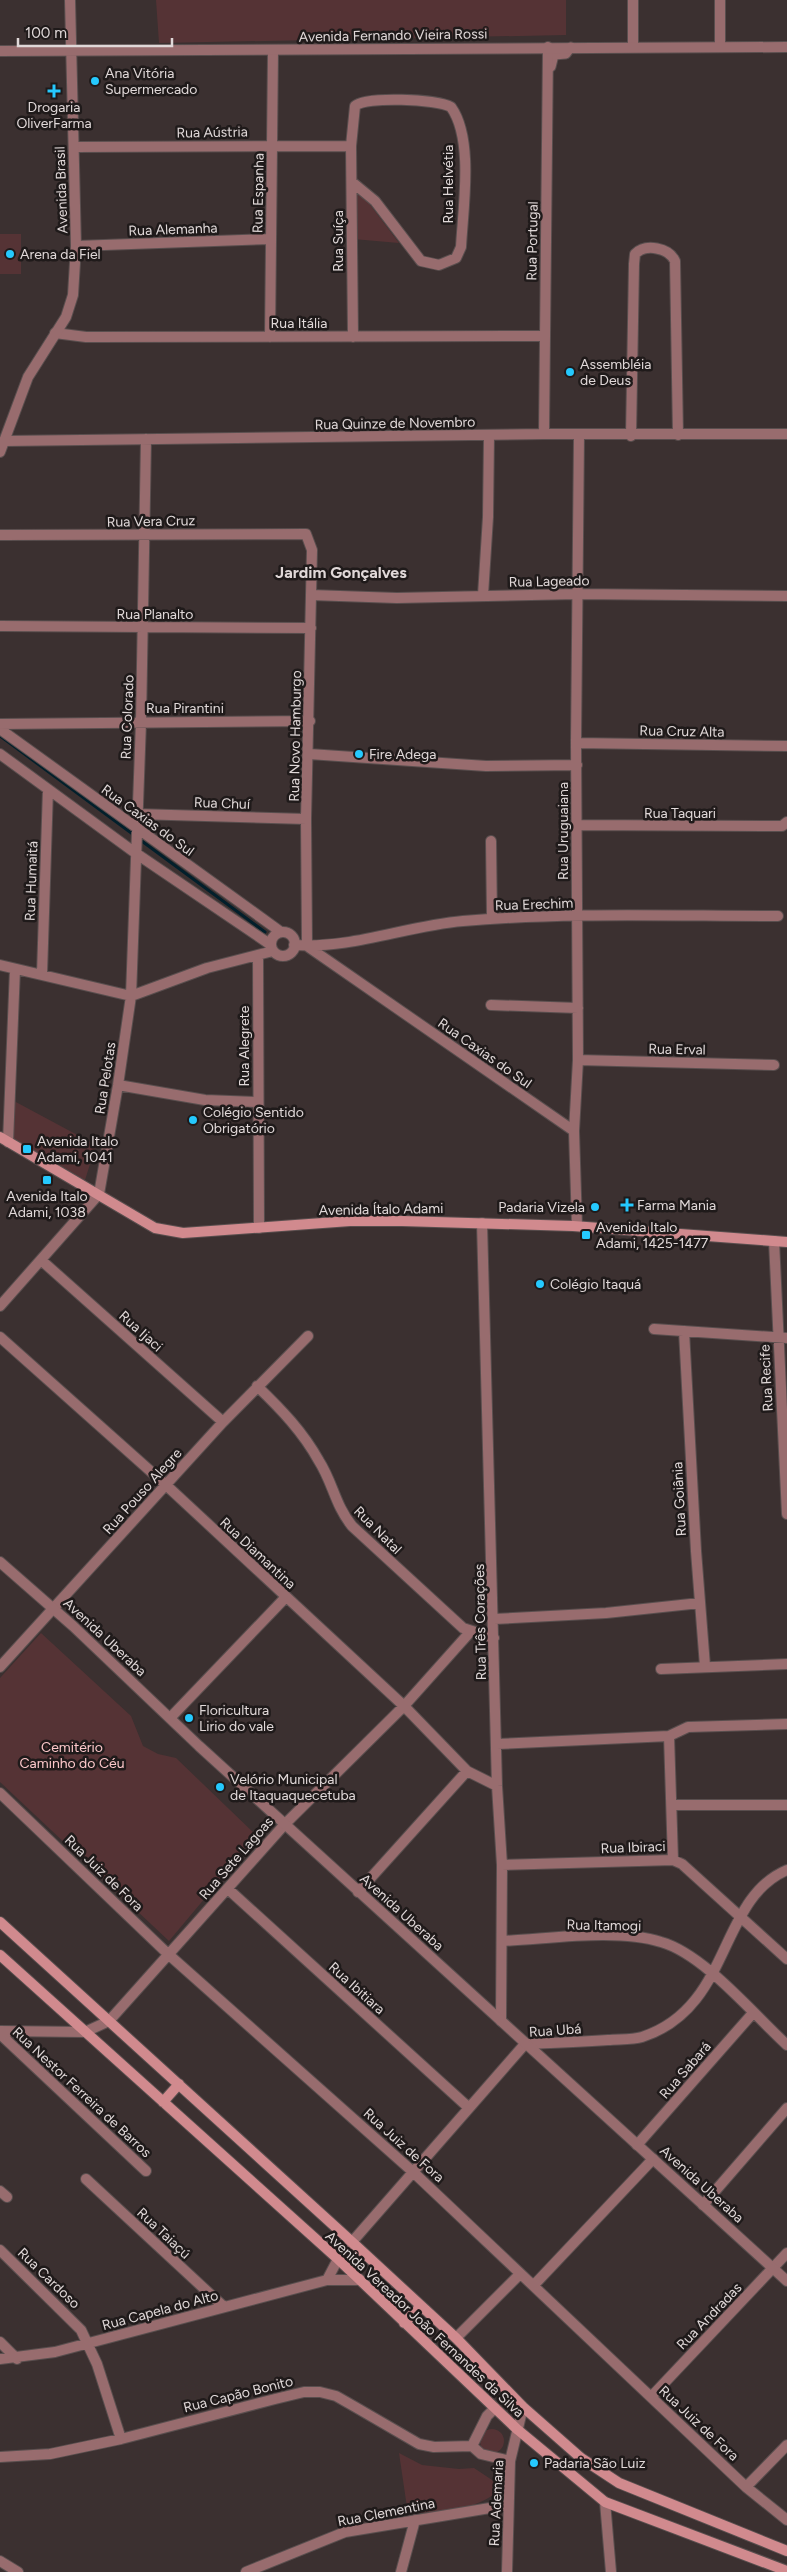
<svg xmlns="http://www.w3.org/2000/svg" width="787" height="2572" font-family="Figtree,sans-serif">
<rect width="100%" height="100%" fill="#3b3030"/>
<path fill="#553335" d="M 156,0 L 566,0 L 566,35 L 159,43 Z
M 353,192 L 362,194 L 399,243 L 353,239 Z
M 0,234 L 21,234 L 21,274 L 0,274 Z
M 14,1101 L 96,1145 L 85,1180 L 14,1139 Z
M 41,1633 L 131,1716 L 143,1746 L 158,1754 L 176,1758 L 257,1836 L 169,1941 L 0,1782 L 0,1678 Z
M480 2441a12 12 0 1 1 24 0a12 12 0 1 1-24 0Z
M 399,2453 L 422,2465 L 459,2469 L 474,2468 L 492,2480 L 495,2485 L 493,2495 C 469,2512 436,2511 408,2514 Z"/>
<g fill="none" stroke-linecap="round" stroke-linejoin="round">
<path stroke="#021f2b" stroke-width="3" d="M 0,736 L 134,835
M 139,839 L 265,932"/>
<defs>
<path id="pedestrian" d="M 551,67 L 554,55 L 566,54 L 571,47"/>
<path id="minor" d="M 633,47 L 633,0
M 720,47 L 720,0
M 74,147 L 351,146
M 352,182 L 375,201 L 421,261 L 439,265 L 456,258 L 461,247 C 463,208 474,139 451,107 C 437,99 365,96 355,106 L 351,146 L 353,337
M 76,246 L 271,239
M 55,333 L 86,337 L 544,336
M 270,337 L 273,50
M 544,434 L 548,47
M 631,436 L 634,264 L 635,254 C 646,243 669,248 675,261 L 678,435
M 4,441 L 544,434 L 787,434
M 0,535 L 306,534 L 312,550 L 306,819 L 307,946 L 574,1131
M 311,595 L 397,598 L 577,594 L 787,596
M 483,595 L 488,517 L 489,436
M 0,626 L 311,628
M 0,724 L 310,721
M 0,729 L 281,932
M 576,743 L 787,746
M 0,754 L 134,852 L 271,945
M 309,754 L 486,766 L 577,765
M 137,814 L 306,819
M 577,825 L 782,826 L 787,822
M 491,841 L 492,919
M271 944a12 12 0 1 1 24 0a12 12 0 1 1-24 0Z
M 294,945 C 353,949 405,926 463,921 C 567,912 673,916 778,916
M 258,955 L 259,1228
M 0,965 L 131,996 L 207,968 L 273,951
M 42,974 L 48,789
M 491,1005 L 578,1008
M 578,1060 L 774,1065
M 118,1085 L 205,1100 L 257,1102
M 8,1142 L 15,969
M 482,1223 L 497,1786 L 502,1865 L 501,2021
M 577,1226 L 574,1131 L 578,1060 L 576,743 L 579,435
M 774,1241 L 787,1514
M 41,1260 L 223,1422
M 0,1306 L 99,1194 L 118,1085 L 131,996 L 141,722 L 146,439
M 654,1329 L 787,1338
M 684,1331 L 696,1551 L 705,1666
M 0,1337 L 166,1485 L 404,1706 L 467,1771 L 497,1786
M 257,1386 C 281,1409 303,1432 319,1461 C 333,1483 335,1505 352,1526 L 463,1628 L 494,1638
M 494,1619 L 606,1613 L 700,1603
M 0,1667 L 223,1422 L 308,1336
M 661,1669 L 787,1664
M 171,1717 L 285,1598
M 669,1736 L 673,1860
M 669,1736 L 688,1727 L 787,1724
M 497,1744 L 669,1736
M 0,1793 L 168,1954 L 412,2171 L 746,2487 L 787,2520
M 673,1805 L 787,1805
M 502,1865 L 673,1860 L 682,1864 L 787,1959
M 228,1889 L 468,2107
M 358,1892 L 467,1771
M 502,1941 C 549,1939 617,1928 661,1942 C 704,1954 754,2015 787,2045
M 0,2031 L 85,2032 L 109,2021 L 285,1824 L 404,1706 L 471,1631
M 0,2034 L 146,2171
M 637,2145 L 753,2013
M 86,2179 L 224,2307
M 0,2191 L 7,2197
M 703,2205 L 787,2108
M 0,2250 L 81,2330 L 97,2364 L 121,2439
M 327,2280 L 338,2259 L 352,2242 L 525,2044 C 553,2043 580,2042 608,2040 C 619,2039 632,2040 642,2037 C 732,2008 718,1899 787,1870
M 534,2285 L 653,2159
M 456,2338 L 520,2274
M 0,2342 L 17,2359
M 0,2359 L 55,2352 L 327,2280 L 360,2280
M 651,2397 L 787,2253
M 472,2446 L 487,2416 L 495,2408
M 0,2457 L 50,2454 L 121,2439 L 275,2399 L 304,2392 L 320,2392 L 336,2396 L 357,2408 L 419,2444 L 434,2447 L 472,2446 L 481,2454 L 510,2461
M 746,2487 L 787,2445
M 605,2502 L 611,2572
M 0,2561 L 18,2572
M 246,2572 L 345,2532 L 508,2505
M 401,2572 L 415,2520
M 507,2572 L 510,2461 L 523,2407"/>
<path id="tertiary" d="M 0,51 L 787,47
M 0,452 L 28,377 L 66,317 L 73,295 L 76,246 L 70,0
M 0,1562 L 73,1626 L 199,1746 L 787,2281"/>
<path id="secondary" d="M 0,1137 L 155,1228 L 183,1233 L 350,1221 L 402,1221 L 573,1226 L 787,1242
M 0,1922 L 352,2242 L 456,2338 L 523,2407 L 581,2458 L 619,2483 L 787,2551
M 0,1955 L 338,2259 L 518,2430 L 605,2502 L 787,2571
M 163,2102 L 179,2084
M 404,2323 L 421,2306"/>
</defs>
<use href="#pedestrian" stroke="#594e4e" stroke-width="11"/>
<use href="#minor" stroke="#594e4e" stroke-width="12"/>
<use href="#tertiary" stroke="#594e4e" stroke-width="12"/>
<use href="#secondary" stroke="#594e4e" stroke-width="12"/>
<use href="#pedestrian" stroke="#986c6e" stroke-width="9"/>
<use href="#minor" stroke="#986c6e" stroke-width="10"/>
<use href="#tertiary" stroke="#986c6e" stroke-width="10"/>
<use href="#secondary" stroke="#d18a8e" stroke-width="10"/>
</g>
<g fill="#25c9fe" stroke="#1f1a1a" stroke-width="2">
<circle cx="95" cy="81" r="5"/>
<path d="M51.5 83.5h5v5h5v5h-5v5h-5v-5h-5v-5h5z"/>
<circle cx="10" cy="254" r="5"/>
<circle cx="570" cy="372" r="5"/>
<circle cx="359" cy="754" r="5"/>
<circle cx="193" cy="1120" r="5"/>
<rect x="22" y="1144" width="10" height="10" rx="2.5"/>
<rect x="42" y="1175" width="10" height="10" rx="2.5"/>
<path d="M624.5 1197.5h5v5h5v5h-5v5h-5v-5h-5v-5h5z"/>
<circle cx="595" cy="1207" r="5"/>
<rect x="581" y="1230" width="10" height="10" rx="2.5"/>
<circle cx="540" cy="1284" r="5"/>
<circle cx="189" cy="1718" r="5"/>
<circle cx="220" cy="1787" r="5"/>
<circle cx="534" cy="2463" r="5"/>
</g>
<g text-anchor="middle" stroke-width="5" stroke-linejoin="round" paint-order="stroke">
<g font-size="14" fill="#e0d8d8" stroke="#1f1a1a">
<text transform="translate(393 35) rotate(-1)" y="5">Avenida Fernando Vieira Rossi</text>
<text transform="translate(212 132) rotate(-1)" y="5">Rua Aústria</text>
<text transform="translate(448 184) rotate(-90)" y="5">Rua Helvétia</text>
<text transform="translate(61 190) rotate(-92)" y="5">Avenida Brasil</text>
<text transform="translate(258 193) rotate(-89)" y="5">Rua Espanha</text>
<text transform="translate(173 229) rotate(-2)" y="5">Rua Alemanha</text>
<text transform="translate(338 241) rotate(-90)" y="5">Rua Suíça</text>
<text transform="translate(532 241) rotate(-89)" y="5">Rua Portugal</text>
<text x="299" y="328">Rua Itália</text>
<text transform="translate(395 423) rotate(-1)" y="5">Rua Quinze de Novembro</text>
<text transform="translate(151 521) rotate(-1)" y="5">Rua Vera Cruz</text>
<text transform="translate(549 581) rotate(-1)" y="5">Rua Lageado</text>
<text x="155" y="619">Rua Planalto</text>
<text x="185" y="713">Rua Pirantini</text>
<text transform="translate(127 717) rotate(-88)" y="5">Rua Colorado</text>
<text transform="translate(682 731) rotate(1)" y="5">Rua Cruz Alta</text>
<text transform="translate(295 736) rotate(-89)" y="5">Rua Novo Hamburgo</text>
<text transform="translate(222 803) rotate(2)" y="5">Rua Chuí</text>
<text x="680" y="818">Rua Taquari</text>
<text transform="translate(148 820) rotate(36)" y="5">Rua Caxias do Sul</text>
<text transform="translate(563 831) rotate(-90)" y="5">Rua Uruguaiana</text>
<text transform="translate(31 881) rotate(-88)" y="5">Rua Humaitá</text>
<text transform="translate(534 904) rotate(-2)" y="5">Rua Erechim</text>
<text transform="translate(244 1046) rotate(-90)" y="5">Rua Alegrete</text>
<text transform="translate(677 1049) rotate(1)" y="5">Rua Erval</text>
<text transform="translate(485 1053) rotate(35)" y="5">Rua Caxias do Sul</text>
<text transform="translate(105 1078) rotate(-81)" y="5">Rua Pelotas</text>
<text transform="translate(381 1209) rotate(-1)" y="5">Avenida Ítalo Adami</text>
<text transform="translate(141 1331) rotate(42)" y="5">Rua Ijaci</text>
<text transform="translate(766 1378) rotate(-93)" y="5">Rua Recife</text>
<text transform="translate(142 1491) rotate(-48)" y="5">Rua Pouso Alegre</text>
<text transform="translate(679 1499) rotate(-93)" y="5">Rua Goiânia</text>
<text transform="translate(378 1530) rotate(45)" y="5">Rua Natal</text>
<text transform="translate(258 1553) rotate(43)" y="5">Rua Diamantina</text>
<text transform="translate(480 1622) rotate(-91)" y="5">Rua Três Corações</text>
<text transform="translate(105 1637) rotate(43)" y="5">Avenida Uberaba</text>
<text transform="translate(633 1847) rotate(-2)" y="5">Rua Ibiraci</text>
<text transform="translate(236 1858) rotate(-49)" y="5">Rua Sete Lagoas</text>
<text transform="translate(104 1873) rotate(44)" y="5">Rua Juiz de Fora</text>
<text transform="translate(402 1912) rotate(42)" y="5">Avenida Uberaba</text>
<text transform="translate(604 1925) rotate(1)" y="5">Rua Itamogi</text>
<text transform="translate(357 1988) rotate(42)" y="5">Rua Ibitiara</text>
<text transform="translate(555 2030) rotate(-4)" y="5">Rua Ubá</text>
<text transform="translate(685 2070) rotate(-49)" y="5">Rua Sabará</text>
<text transform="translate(82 2092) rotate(43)" y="5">Rua Nestor Ferreira de Barros</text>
<text transform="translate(404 2145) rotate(42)" y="5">Rua Juiz de Fora</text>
<text transform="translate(702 2184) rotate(42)" y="5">Avenida Uberaba</text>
<text transform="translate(164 2233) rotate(43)" y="5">Rua Taiaçú</text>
<text transform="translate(49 2278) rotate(44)" y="5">Rua Cardoso</text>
<text transform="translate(160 2310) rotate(-15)" y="5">Rua Capela do Alto</text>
<text transform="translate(709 2316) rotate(-46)" y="5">Rua Andradas</text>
<text transform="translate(425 2324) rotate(43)" y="5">Avenida Vereador João Fernandes da Silva</text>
<text transform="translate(238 2394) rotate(-14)" y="5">Rua Capão Bonito</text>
<text transform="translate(699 2423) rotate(43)" y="5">Rua Juiz de Fora</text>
<text transform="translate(496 2503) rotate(-87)" y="5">Rua Ademaria</text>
<text transform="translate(386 2512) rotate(-11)" y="5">Rua Clementina</text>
</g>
<g font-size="14" fill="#e0d8d8" stroke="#1f1a1a" text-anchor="start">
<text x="105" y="78">Ana Vitória<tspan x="105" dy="16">Supermercado</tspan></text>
<text x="54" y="112" text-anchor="middle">Drogaria<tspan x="54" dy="16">OliverFarma</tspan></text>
<text x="20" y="259">Arena da Fiel</text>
<text x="580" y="369">Assembléia<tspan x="580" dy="16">de Deus</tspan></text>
<text x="369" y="759">Fire Adega</text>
<text x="203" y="1117">Colégio Sentido<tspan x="203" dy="16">Obrigatório</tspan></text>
<text x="37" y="1146">Avenida Italo<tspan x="37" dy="16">Adami, 1041</tspan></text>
<text x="47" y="1201" text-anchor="middle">Avenida Italo<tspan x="47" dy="16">Adami, 1038</tspan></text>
<text x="637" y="1210">Farma Mania</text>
<text x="585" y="1212" text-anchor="end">Padaria Vizela</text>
<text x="596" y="1232">Avenida Italo<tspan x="596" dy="16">Adami, 1425-1477</tspan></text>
<text x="550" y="1289">Colégio Itaquá</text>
<text x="199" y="1715">Floricultura<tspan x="199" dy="16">Lirio do vale</tspan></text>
<text x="230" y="1784">Velório Municipal<tspan x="230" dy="16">de Itaquaquecetuba</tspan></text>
<text x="544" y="2468">Padaria São Luiz</text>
</g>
<g font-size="14" fill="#fcc8ca" stroke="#1f1a1a">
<text x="72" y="1752">Cemitério<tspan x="72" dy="16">Caminho do Céu</tspan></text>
</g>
<g font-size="16" font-weight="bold" fill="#e0d8d8" stroke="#1f1a1a">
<text x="341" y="578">Jardim Gonçalves</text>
</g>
</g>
<path d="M18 38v8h154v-8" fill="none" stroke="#e0d8d8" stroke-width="2.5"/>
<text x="25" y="38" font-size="15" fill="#e0d8d8" stroke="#1f1a1a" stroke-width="4" paint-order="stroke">100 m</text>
</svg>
